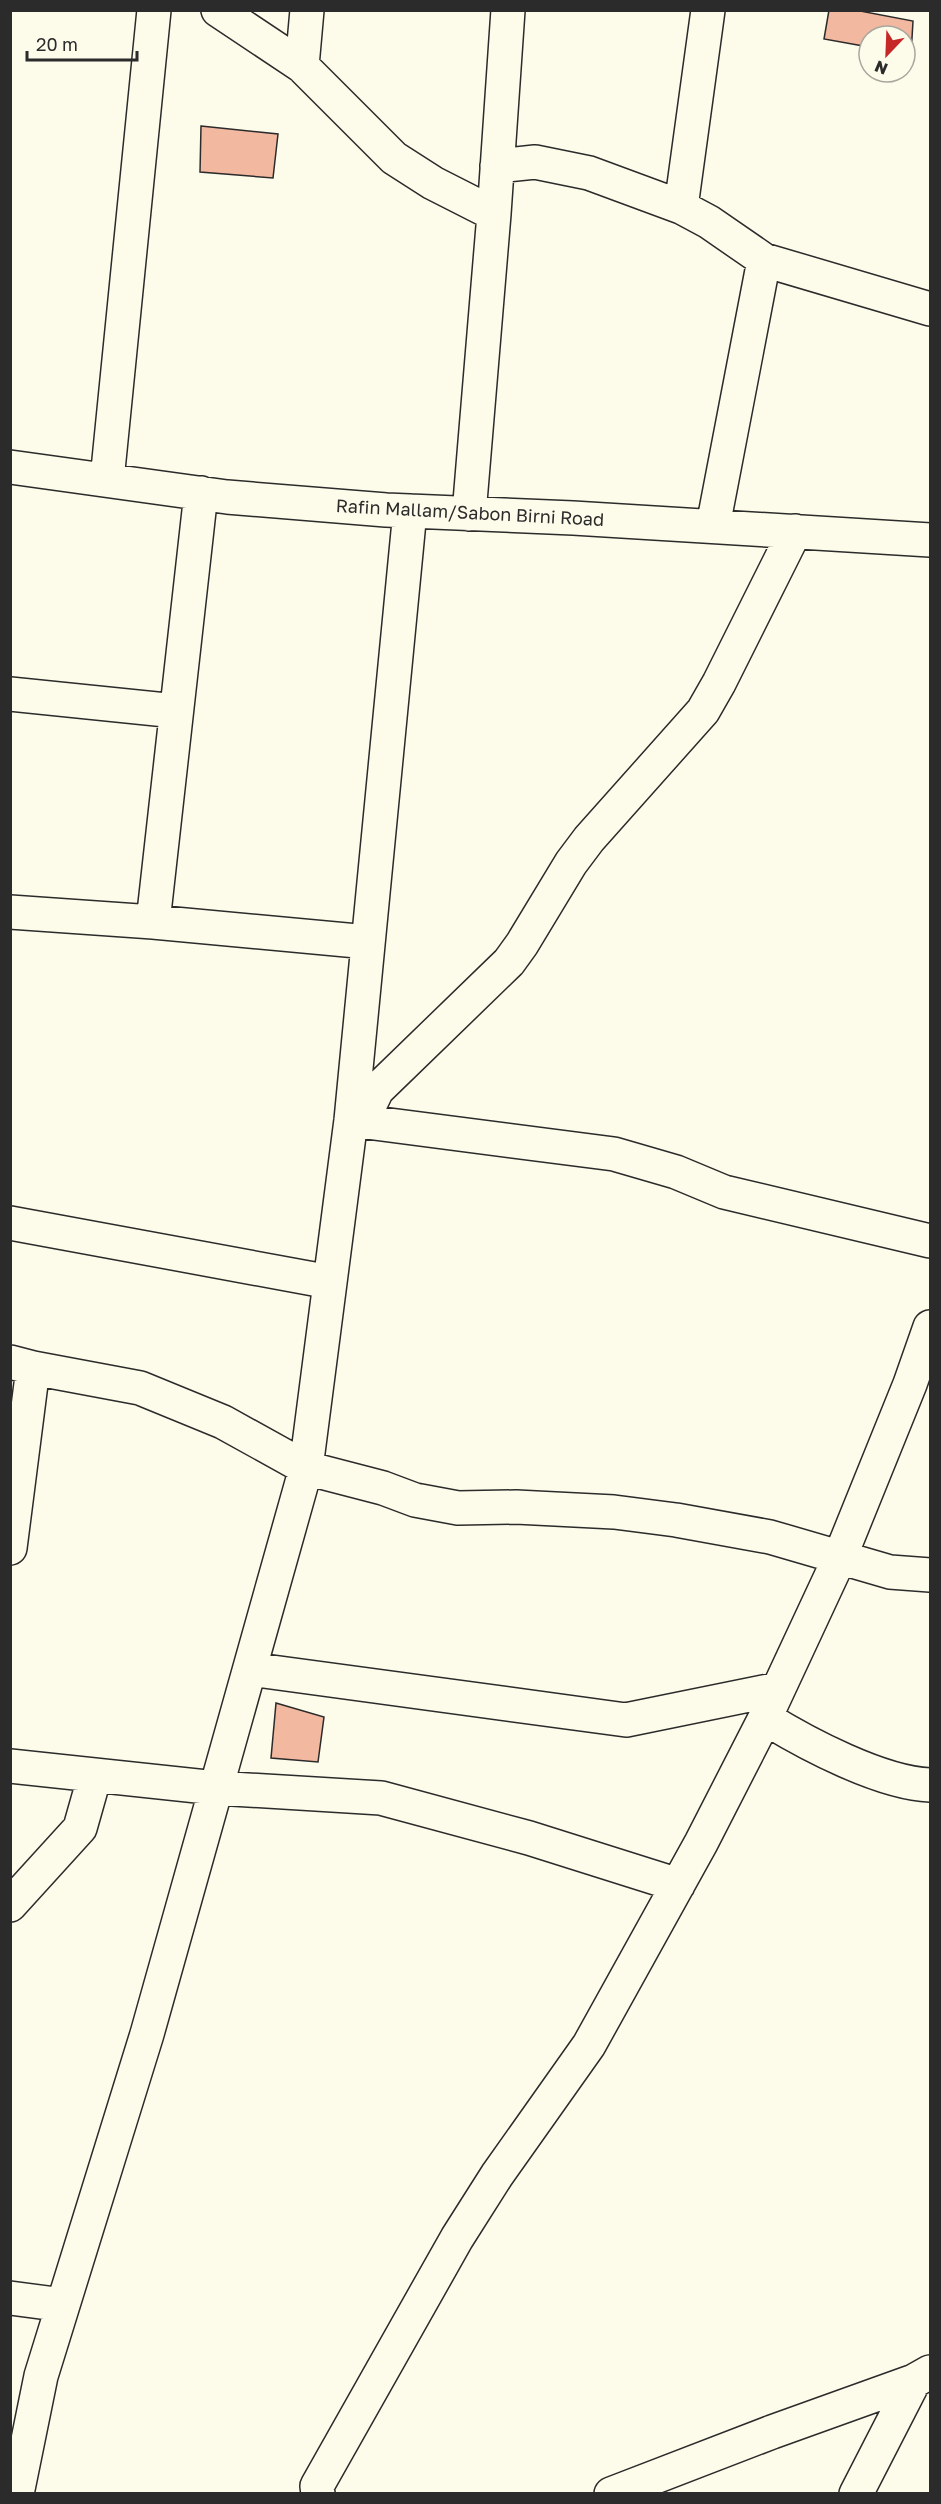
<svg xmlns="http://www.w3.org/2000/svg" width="941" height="2504" font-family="'Golos Text',sans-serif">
<rect width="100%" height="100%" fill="#fdfbea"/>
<path fill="#f2b8a0" stroke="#2b2b2b" stroke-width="1.5" d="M 829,10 L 855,10 L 913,21 L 911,55 L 905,54 L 905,36 L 869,36 L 869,47 L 824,39 Z
M 201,126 L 278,134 L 273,178 L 200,172 Z
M 276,1703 L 324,1717 L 318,1762 L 271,1758 Z"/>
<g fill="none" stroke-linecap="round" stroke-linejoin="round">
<defs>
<path id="minor" d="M 218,10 L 302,66 L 394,158 L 433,183 L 494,214
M 302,66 L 307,10
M 497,166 L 535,162 L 589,173 L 681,207 L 709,222 L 764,260 L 930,309
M 681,207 L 708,10
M 10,467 L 227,497 L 386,510 L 573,518 L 930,540
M 107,480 L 154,10
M 469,514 L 494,214 L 508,10
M 713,526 L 764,260
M 10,694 L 176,711
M 10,912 L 153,922 L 368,942
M 153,922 L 201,493
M 351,1120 L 614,1154 L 676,1172 L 724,1192 L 930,1241
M 362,1121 L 377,1090 L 509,962 L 522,944 L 571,863 L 589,839 L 703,711 L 719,683 L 795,531
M 10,1223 L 330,1282
M 10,1362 L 33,1368 L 140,1388 L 223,1422 L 306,1468 L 383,1488 L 415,1500 L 458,1508 L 516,1507 L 614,1512 L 676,1520 L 770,1537 L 890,1572 L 930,1575
M 10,1548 L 33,1368
M 250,1669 L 626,1720 L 778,1689
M 765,1718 C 807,1744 881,1783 930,1785
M 10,1766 L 216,1788 L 381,1798 L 529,1838 L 678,1885
M 10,1905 L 80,1828 L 95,1775
M 10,2298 L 63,2305
M 17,2494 L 41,2376 L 147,2034 L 306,1468 L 351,1120 L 410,511
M 318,2494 L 317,2486 L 457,2238 L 497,2175 L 589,2045 L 701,1843 L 765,1718 L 840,1557 L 910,1384 L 930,1327
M 611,2494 L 772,2432 L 914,2381 L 930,2372
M 856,2494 L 914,2381"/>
</defs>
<use href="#minor" stroke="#2b2b2b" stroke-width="36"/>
<use href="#minor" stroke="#fdfbea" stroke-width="33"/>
</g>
<g text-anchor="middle" stroke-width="4.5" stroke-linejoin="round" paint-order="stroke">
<g font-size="18" fill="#2b2b2b" stroke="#fdfbea">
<text transform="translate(470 513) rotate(3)" y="6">Rafin Mallam/Sabon Birni Road</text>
</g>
</g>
<rect width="941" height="2504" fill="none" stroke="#2b2b2b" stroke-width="24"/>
<g transform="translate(887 54) rotate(203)"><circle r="28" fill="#fdfbea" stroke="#a9a89e" stroke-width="1.5"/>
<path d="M0-4.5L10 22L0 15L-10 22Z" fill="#c62828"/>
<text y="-9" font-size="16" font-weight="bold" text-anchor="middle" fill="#2b2b2b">N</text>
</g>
<path d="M27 51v9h110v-9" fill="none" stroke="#2b2b2b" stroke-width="3"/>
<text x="36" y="51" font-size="18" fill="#2b2b2b" stroke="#fdfbea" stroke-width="4.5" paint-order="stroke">20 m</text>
</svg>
